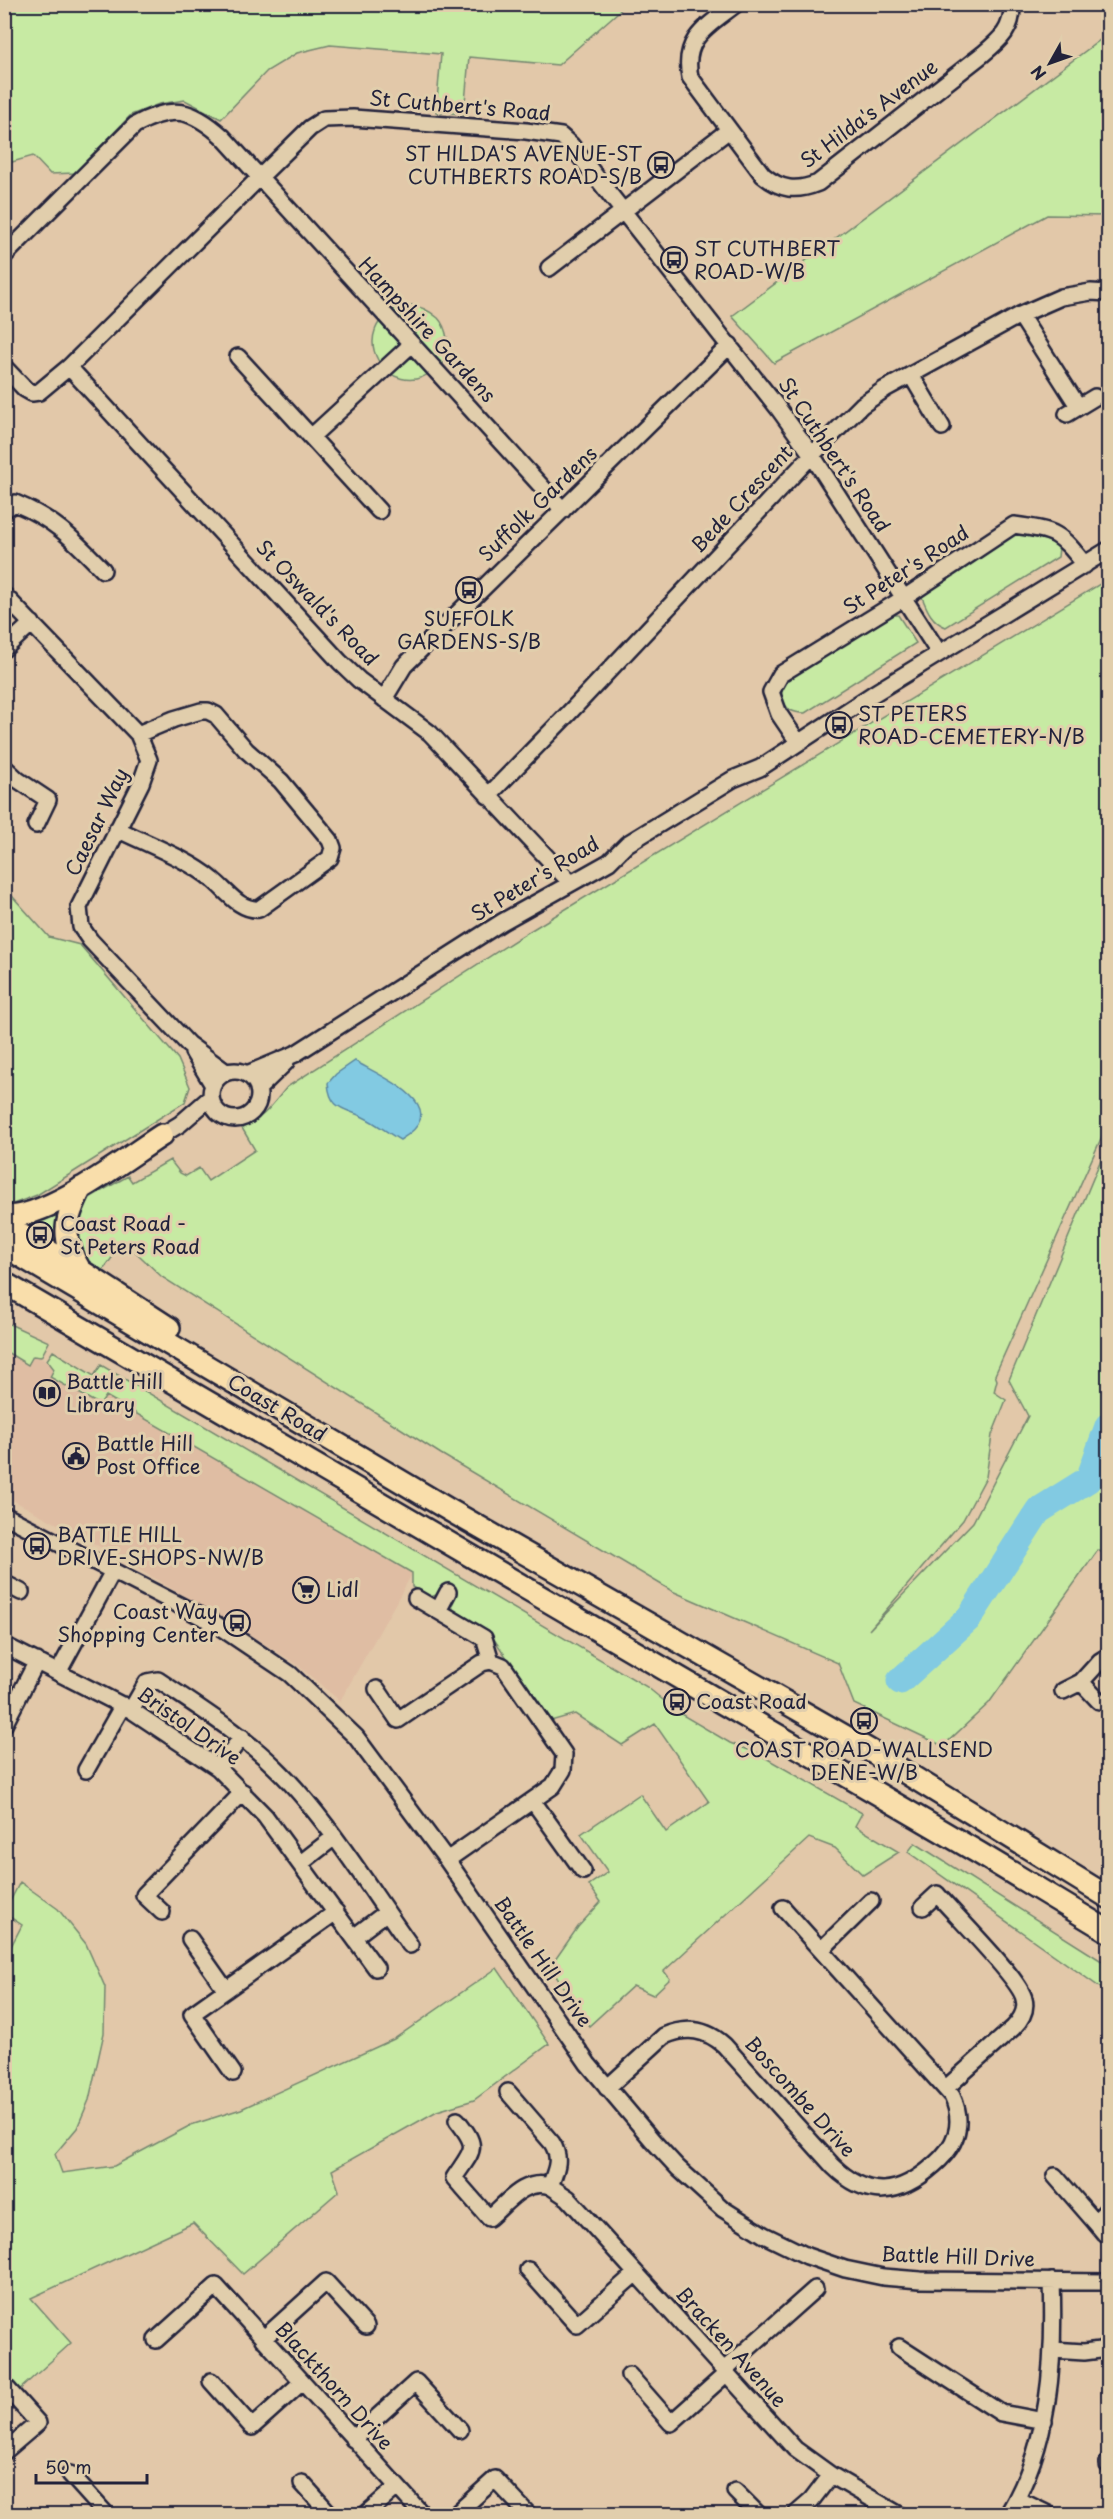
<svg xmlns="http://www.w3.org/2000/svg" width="1113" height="2519" font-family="'Playpen Sans',sans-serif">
<rect width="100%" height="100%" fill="#e2c8a9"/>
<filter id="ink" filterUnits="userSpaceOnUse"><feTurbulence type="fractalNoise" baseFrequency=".0167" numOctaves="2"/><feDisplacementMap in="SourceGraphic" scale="12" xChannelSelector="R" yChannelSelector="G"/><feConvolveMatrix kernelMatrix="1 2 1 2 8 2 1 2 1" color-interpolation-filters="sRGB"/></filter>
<g filter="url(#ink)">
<path fill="#dfbda3" d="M 4,1337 L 412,1574 L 340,1701 L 296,1664 L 241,1629 L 95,1544 L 5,1496 Z"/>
<path fill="#c7eaa3" stroke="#74866f" stroke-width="1.5" d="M 5,4 L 626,4 L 626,5 L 558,65 L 469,57 L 464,114 L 436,112 L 441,54 L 330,45 L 297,53 L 267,71 L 221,119 L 185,100 L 159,104 L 131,115 L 75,173 L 50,174 L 33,156 L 5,164 Z
M 1108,34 L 1108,216 L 1047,215 L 774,363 L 732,316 Z
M 404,304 C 416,305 428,309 438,318 C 446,326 452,351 445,361 C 443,364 437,368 434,370 C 390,406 339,330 404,304 Z
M 1017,533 C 1033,535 1047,537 1059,547 L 1058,557 L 946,627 C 932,622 927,610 922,597 L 928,588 Z
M 1108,579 L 1108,1127 L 1104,1132 L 995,1375 L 997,1380 L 994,1392 L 1006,1400 L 992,1435 L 986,1477 L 963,1520 L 869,1630 L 973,1522 L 1028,1416 L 1009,1380 L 1102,1157 L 1108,1150 L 1108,1557 L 1098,1550 L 989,1703 L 943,1746 L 854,1704 L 838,1663 L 672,1591 L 441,1454 L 162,1277 L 124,1241 L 101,1273 L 81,1258 L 73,1230 L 82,1202 L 128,1176 L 132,1182 L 170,1160 L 180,1173 L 186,1176 L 199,1168 L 208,1181 L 255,1150 L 242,1128 C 262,1120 273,1104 287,1087 L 520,937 Z
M 884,615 L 898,615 L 916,643 L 805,713 C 792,713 787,710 781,698 L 784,682 Z
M 4,887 L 49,937 L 80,945 L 178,1059 L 190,1087 L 185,1102 L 37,1195 L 5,1207 Z
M 62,1203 L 59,1244 L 56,1246 L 21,1227 Z
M 5,1322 L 49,1342 L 41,1357 L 33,1356 L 28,1365 L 5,1351 Z
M 53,1351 L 94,1376 L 101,1365 L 647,1687 L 679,1713 L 730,1743 L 757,1753 L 862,1813 L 855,1826 L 899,1852 L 863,1875 L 835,1848 L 809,1838 L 664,1971 L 670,1979 L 653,1995 L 633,1986 L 589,2026 L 550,1967 L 578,1927 L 601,1902 L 589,1885 L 608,1872 L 581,1834 L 640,1794 L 666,1832 L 709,1802 L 655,1724 L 622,1745 L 575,1714 L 551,1721 L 489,1632 L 453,1609 L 451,1599 L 440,1594 L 430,1597 L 412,1587 L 412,1573 L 106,1396 L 100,1405 L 50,1377 L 54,1369 L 47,1360 Z
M 915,1843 L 1108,1965 L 1108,1993 L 908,1852 Z
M 20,1882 L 58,1909 L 86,1944 L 105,1987 L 104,2033 L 89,2100 L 77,2128 L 55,2154 L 62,2173 L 114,2166 L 191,2125 L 241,2109 L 394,2039 L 497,1968 L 549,2044 L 474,2100 L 437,2111 L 332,2170 L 339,2191 L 243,2274 L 193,2223 L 31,2298 L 71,2343 L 18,2391 L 4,2376 L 4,1960 L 22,1925 L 4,1913 Z"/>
<path fill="#82cae2" stroke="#5c879f" stroke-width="1.5" d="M 355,1061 C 382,1077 457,1107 400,1140 C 388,1133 376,1123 363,1117 C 344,1108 330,1110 328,1083 L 336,1074 Z"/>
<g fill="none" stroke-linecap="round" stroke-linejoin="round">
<path stroke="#82cae2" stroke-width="27" d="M 900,1681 L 969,1618 L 1038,1511 L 1089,1479 L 1108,1426"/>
<defs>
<path id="minor" d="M 736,4 C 708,26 682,38 690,77 L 763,175 C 781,190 796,192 818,183 L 983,54 C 1001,39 1013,29 1012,4
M 4,256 L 135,125 C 173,104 192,109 223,137 L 563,510
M 549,268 L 729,130
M 1020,315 L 1078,406
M 238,357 L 379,511
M 4,367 L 25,389 L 32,393 L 39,392 L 69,367 L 259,178 L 310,128 L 324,119 L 353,118 L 526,131 L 561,136 L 571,145 L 778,408 L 812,455 L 939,653
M 69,367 L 340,662 L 359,680 L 430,733 L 570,882
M 911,375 L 942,427
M 1067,414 L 1095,397
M 311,437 L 412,344
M 4,510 L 15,503 C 56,520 73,539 103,570
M 4,595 L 138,734 L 149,760 L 141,783 L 79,907 L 81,927 L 90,940 L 188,1044 L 226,1072
M 4,649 L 32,623
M 384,699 L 404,666 L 730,345
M 798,742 L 779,714 L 771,692 L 781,674 L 904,598 L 1014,525 C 1057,531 1059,532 1085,565
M 4,767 L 18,780 L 48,800 L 36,825
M 488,796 L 568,714 L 812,455 L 862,405 L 885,389 L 1020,315 L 1061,297 L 1091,292 L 1108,293
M 117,829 C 147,844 188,859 213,880 C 227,891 240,911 259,909 L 330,858 L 333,848 L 330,840 L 281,781 L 246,750 L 216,715 L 208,711 L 201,711 L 174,719 L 138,734
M 193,1052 L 213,1085
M211 1095a24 24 0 1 1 48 0a24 24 0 1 1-48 0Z
M 247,1074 L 295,1054 L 502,922 L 609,862 L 627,844 L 733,779 L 760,768 L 873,694 L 1108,550
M 258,1089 L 286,1062
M 162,1135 L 180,1124 L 211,1097
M 4,1515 L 214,1623 L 290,1674 L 356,1737 L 447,1860 L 588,2064 L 653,2141 L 678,2168 L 723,2209 L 764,2235 L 807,2256 L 845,2269 L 883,2277 L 920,2280 L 1108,2282
M 4,1583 L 21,1592
M 416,1598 L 484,1638 L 491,1661 L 503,1666 L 564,1754 L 563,1770 L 553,1786 L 447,1860
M 438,1611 L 448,1592
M 4,1645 L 131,1710 L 218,1768 L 265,1816 L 376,1968
M 59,1671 L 113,1571
M 1081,1682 L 1100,1661 L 1108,1656
M 377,1689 L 398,1720 L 482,1663 L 491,1661
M 1063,1691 L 1081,1682 L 1099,1701
M 131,1710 L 147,1682 L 158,1680 C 198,1707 240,1733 275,1767 C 325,1815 369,1888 410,1945
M 4,1725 L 37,1661
M 218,1768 L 242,1737
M 86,1770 L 123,1705
M 533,1801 L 583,1871
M 301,1863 L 333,1838
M 923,1907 L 937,1894 C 953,1913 1021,1980 1024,1999 C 1027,2010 1021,2020 1013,2028 L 946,2088
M 162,1912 L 144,1895 L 243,1792
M 354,1937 L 387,1912
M 190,1939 L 226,1990
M 821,1950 L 871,1901
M 233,2073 L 192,2014 L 336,1912
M 607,2088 L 664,2036 C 687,2026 706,2029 724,2045 L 833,2166 C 868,2200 899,2196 934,2165 C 956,2146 965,2124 952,2096 L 783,1908
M 457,2120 C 480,2149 473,2149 454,2178 L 489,2218 C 507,2203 524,2178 550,2186 C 556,2170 562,2159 552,2143 L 508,2092
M 1055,2176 L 1095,2222 L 1108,2209
M 550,2186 L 568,2198 L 795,2449 L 831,2475 L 898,2514
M 1095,2222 L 1105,2234
M 528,2270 L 577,2325 L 636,2273
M 263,2339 L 326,2282 L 366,2326
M 156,2340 L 216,2286 L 422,2514
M 899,2347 L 1001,2413 L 1044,2421
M 1052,2350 L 1084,2352 L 1108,2349
M 724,2370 L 815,2289
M 629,2375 L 671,2423 L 727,2373
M 211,2381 L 252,2427 L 302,2382
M 4,2385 L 38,2423 L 4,2452
M 353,2439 L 416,2382 L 460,2430
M 1108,2462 L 1108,2465
M 70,2474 L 106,2514
M 302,2483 L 330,2514
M 735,2491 L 758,2514
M 1017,2499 L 1048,2514
M 366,2514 L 397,2487
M 456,2514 L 495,2479 L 528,2514
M 796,2514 L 811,2501 L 831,2475
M 1008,2514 C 1050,2444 1055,2362 1052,2281"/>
<path id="highway" d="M 4,1217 C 50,1218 123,1160 162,1135
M 4,1225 L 69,1263 L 169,1328
M 4,1246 L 451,1511 L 869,1750 L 1108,1897
M 80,1270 C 60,1237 65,1220 81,1188
M 4,1283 L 979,1853 L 1108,1931"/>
</defs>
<use href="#minor" stroke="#22223b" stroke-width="20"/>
<use href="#highway" stroke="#22223b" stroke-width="26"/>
<use href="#minor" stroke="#e1ceac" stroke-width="15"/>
<use href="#highway" stroke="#f9deab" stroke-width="21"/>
</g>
</g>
<defs>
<symbol id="bus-ring" viewBox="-11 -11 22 22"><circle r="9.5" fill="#e1ceac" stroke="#22223b" stroke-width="1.5"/><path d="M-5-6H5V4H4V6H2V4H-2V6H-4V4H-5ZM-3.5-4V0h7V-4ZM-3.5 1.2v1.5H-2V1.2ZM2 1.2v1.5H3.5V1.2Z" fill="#22223b"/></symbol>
<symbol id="library-ring" viewBox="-11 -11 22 22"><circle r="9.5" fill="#e1ceac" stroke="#22223b" stroke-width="1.5"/><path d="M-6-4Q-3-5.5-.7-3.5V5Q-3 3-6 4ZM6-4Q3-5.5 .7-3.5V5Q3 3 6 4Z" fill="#22223b"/></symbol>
<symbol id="civic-ring" viewBox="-11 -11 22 22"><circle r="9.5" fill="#e1ceac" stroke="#22223b" stroke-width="1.5"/><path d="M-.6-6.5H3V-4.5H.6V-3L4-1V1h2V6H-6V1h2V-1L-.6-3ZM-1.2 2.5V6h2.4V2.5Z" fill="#22223b"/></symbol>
<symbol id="supermarket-ring" viewBox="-11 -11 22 22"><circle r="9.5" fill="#e1ceac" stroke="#22223b" stroke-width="1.5"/><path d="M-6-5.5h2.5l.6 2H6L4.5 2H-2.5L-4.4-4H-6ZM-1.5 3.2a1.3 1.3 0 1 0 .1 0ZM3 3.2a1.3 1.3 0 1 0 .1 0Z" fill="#22223b"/></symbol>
</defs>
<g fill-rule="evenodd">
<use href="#bus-ring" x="646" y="150" width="30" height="30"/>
<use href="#bus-ring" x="659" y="245" width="30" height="30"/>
<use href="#bus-ring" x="454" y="575" width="30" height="30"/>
<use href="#bus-ring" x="824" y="710" width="30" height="30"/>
<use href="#bus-ring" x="25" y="1220" width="30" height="30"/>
<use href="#library-ring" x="32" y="1378" width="30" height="30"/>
<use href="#civic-ring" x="61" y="1441" width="30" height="30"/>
<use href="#bus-ring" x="22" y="1531" width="30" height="30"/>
<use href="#supermarket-ring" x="291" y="1575" width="30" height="30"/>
<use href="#bus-ring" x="222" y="1608" width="30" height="30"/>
<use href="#bus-ring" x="662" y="1687" width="30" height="30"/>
<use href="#bus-ring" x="849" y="1706" width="30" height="30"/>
</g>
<g text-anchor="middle" stroke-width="6" stroke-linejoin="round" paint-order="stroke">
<g font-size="20" fill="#22223b" stroke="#e1ceac">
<text transform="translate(460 106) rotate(5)" y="7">St Cuthbert's Road</text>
<text transform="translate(869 114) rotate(-37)" y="7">St Hilda's Avenue</text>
<text transform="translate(427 330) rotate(47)" y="7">Hampshire Gardens</text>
<text transform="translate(834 455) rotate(56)" y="7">St Cuthbert's Road</text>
<text transform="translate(742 499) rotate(-47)" y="7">Bede Crescent</text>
<text transform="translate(538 504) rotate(-44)" y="7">Suffolk Gardens</text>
<text transform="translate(906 570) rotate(-33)" y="7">St Peter's Road</text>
<text transform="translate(317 603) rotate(46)" y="7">St Oswald's Road</text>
<text transform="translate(97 822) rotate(-64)" y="7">Caesar Way</text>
<text transform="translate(535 879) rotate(-31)" y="7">St Peter's Road</text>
<text transform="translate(277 1408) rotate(31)" y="7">Coast Road</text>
<text transform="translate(189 1726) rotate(35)" y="7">Bristol Drive</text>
<text transform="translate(543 1962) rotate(55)" y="7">Battle Hill Drive</text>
<text transform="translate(800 2097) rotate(48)" y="7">Boscombe Drive</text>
<text transform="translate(958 2257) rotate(2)" y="7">Battle Hill Drive</text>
<text transform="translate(731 2347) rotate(48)" y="7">Bracken Avenue</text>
<text transform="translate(334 2386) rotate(48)" y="7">Blackthorn Drive</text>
</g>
<g font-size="20" fill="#22223b" stroke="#e1ceac" text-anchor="start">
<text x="642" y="161" text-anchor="end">ST HILDA'S AVENUE-ST<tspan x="642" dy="23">CUTHBERTS ROAD-S/B</tspan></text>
<text x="694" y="256">ST CUTHBERT<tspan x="694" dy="23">ROAD-W/B</tspan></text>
<text x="469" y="626" text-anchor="middle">SUFFOLK<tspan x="469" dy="23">GARDENS-S/B</tspan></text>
<text x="858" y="721">ST PETERS<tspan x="858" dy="23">ROAD-CEMETERY-N/B</tspan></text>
<text x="60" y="1231">Coast Road -<tspan x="60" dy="23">St Peters Road</tspan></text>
<text x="66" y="1389">Battle Hill<tspan x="66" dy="23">Library</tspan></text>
<text x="96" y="1451">Battle Hill<tspan x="96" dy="23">Post Office</tspan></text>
<text x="57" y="1542">BATTLE HILL<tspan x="57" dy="23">DRIVE-SHOPS-NW/B</tspan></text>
<text x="326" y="1597">Lidl</text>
<text x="218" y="1619" text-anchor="end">Coast Way<tspan x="218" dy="23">Shopping Center</tspan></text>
<text x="696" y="1709">Coast Road</text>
<text x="864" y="1757" text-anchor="middle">COAST ROAD-WALLSEND<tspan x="864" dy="23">DENE-W/B</tspan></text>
</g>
</g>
<rect width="1113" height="2519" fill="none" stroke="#e1ceac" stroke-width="24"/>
<rect x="12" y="12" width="1089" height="2495" fill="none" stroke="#22223b" stroke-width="2" filter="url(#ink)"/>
<g transform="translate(1050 63) rotate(230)" stroke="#e1ceac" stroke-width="4.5" paint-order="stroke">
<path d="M0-4.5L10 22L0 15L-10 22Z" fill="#22223b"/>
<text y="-9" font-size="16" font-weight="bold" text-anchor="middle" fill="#22223b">N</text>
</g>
<path d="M36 2474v9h111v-9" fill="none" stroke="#22223b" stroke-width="3"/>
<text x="45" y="2474" font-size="18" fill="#22223b" stroke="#e1ceac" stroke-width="4.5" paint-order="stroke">50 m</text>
</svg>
